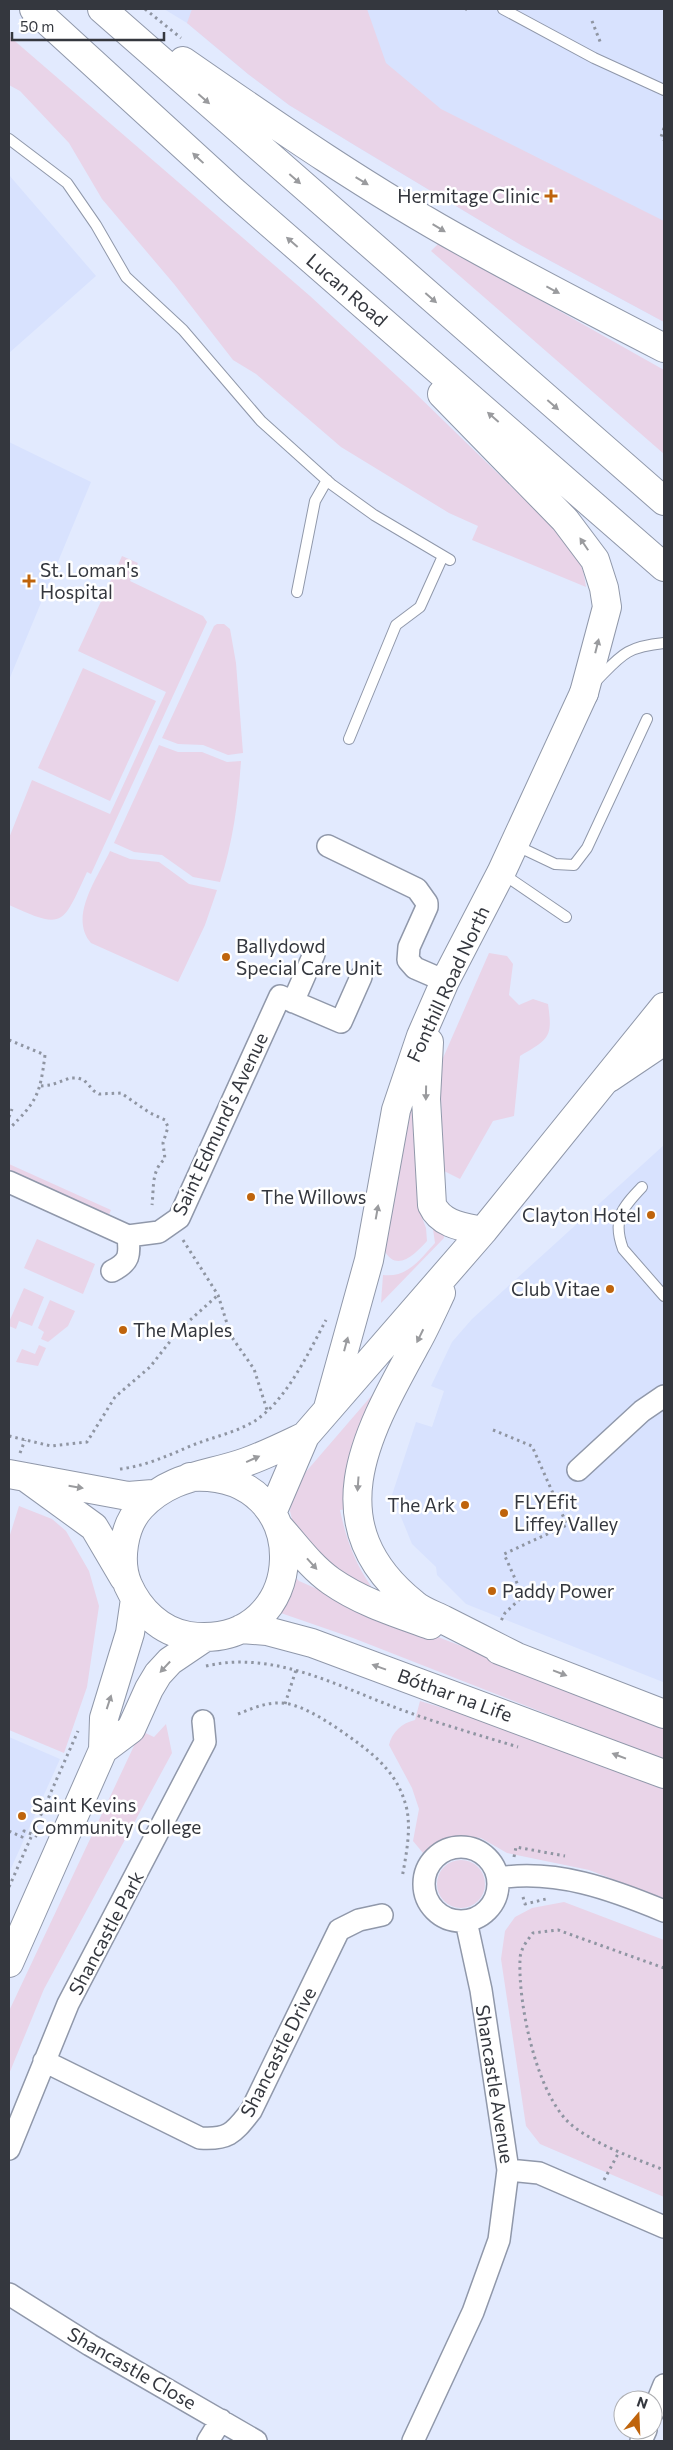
<svg xmlns="http://www.w3.org/2000/svg" width="673" height="2450" font-family="Commissioner,sans-serif">
<rect width="100%" height="100%" fill="#e2eafe"/>
<path fill="#d8e2fe" d="M 164,9 L 664,9 L 664,322 L 521,245 L 356,146 L 289,105 L 248,74 L 187,23 Z
M 9,175 L 96,276 L 9,353 Z
M 9,442 L 91,482 L 9,680 Z
M 664,1145 L 664,1678 L 663,1682 L 466,1604 L 437,1575 L 436,1567 L 412,1544 L 392,1495 L 416,1422 L 432,1427 L 444,1391 L 431,1386 L 452,1342 L 472,1319 Z
M 9,1737 L 60,1759 L 9,1873 Z"/>
<path fill="#e9d4e8" d="M 192,9 L 367,9 L 386,63 L 441,109 L 664,221 L 664,322 L 521,245 L 356,146 L 289,105 L 248,74 L 187,23 Z
M 9,36 L 310,296 L 410,388 L 559,533 C 575,552 583,561 586,587 L 472,540 L 478,526 L 449,513 L 341,447 L 256,374 L 233,360 L 174,284 L 102,199 L 69,143 L 20,91 L 9,85 Z
M 439,243 L 664,370 L 664,454 L 431,251 Z
M 122,556 L 138,563 L 130,581 L 203,616 L 207,622 L 91,874 L 87,872 C 62,926 64,930 9,905 L 9,838 L 32,780 L 110,814 L 166,692 L 78,651 Z
M 217,624 L 224,624 L 230,629 L 236,663 L 243,753 L 228,755 L 203,745 L 178,744 L 162,738 L 214,626 Z
M 83,668 L 156,701 L 110,801 L 38,768 Z
M 159,745 L 178,752 L 202,752 L 227,762 L 241,761 C 238,803 233,842 220,882 L 193,877 L 162,855 L 134,852 L 114,843 Z
M 110,851 L 130,859 L 159,862 L 189,884 L 217,890 L 205,925 L 178,982 L 91,943 C 68,917 98,877 110,851 Z
M 489,953 L 507,956 L 513,964 L 509,995 L 519,1005 L 533,999 L 548,1004 C 553,1038 549,1039 520,1056 L 514,1116 L 493,1121 L 460,1179 L 444,1171 L 440,1074 L 443,1058 Z
M 415,1074 L 427,1212 L 421,1215 L 426,1228 L 427,1241 C 416,1253 397,1274 384,1250 Z
M 9,1164 L 111,1210 L 108,1217 L 9,1172 Z
M 436,1225 L 443,1228 L 444,1238 L 381,1303 L 383,1275 C 408,1278 420,1259 435,1243 L 433,1229 Z
M 37,1239 L 95,1264 L 83,1294 L 24,1268 Z
M 24,1288 L 44,1297 L 32,1326 L 19,1321 L 16,1329 L 9,1326 L 9,1322 Z
M 50,1300 L 75,1311 L 68,1326 L 48,1342 L 41,1339 L 44,1332 L 38,1328 Z
M 39,1345 L 46,1348 L 38,1366 L 16,1362 L 22,1349 L 35,1354 Z
M 373,1394 L 377,1396 L 349,1509 L 340,1510 C 346,1538 354,1562 371,1586 L 368,1594 L 344,1582 L 293,1524 L 290,1511 L 292,1500 L 304,1474 Z
M 19,1506 L 52,1519 L 66,1531 L 89,1571 L 99,1606 L 87,1687 L 64,1753 L 9,1730 L 9,1538 Z
M 290,1571 L 299,1581 L 347,1602 L 664,1724 L 664,1760 L 353,1638 L 275,1611 Z
M 420,1701 L 493,1723 L 664,1787 L 664,1899 L 589,1870 L 507,1853 L 481,1838 L 456,1836 L 440,1840 L 423,1853 L 413,1841 L 419,1809 L 412,1788 L 389,1745 C 392,1732 402,1723 415,1720 Z
M 166,1724 L 172,1753 L 44,1989 L 9,2074 L 9,2011 L 141,1731 L 154,1737 Z
M437 1884a24 24 0 1 1 48 0a24 24 0 1 1-48 0Z
M 564,1902 L 664,1940 L 664,2197 L 540,2144 L 526,2126 L 501,1959 L 505,1931 L 515,1917 L 532,1908 Z"/>
<g fill="none" stroke-linecap="round" stroke-linejoin="round">
<defs>
<path id="lane" d="M 503,9 L 594,58 L 664,90
M 9,139 L 67,183 L 96,225 L 126,277 L 183,330 L 261,421 L 331,484 L 374,515 L 450,560
M 297,592 L 315,501 L 327,480
M 594,683 C 621,656 624,647 664,643
M 349,739 L 396,625 L 420,607 L 443,556
M 515,845 L 555,864 L 574,865 L 587,848 L 647,719
M 503,874 L 566,917
M 642,1187 C 622,1208 612,1219 623,1249 L 664,1296"/>
<path id="street" d="M 328,846 L 417,889 L 427,903 L 427,907 L 409,947 L 408,960 L 415,968 L 445,981
M 293,1002 L 314,954
M 9,1182 L 128,1236 L 159,1232 L 179,1218 L 280,996 L 341,1022 L 361,977
M 112,1271 C 130,1262 130,1255 128,1236
M 578,1470 L 642,1411 L 664,1396
M424 1884a37 37 0 1 1 74 0a37 37 0 1 1-74 0Z
M 498,1878 C 556,1869 611,1889 664,1911
M 44,2061 L 200,2138 C 230,2140 234,2132 251,2111 L 339,1930 L 359,1920 L 382,1915
M 9,2149 L 68,2004 L 205,1742 L 203,1721
M 508,2170 L 539,2173 L 664,2227
M 9,2294 L 90,2345 L 256,2441
M 653,2412 L 664,2385
M 208,2441 L 221,2420
M 413,2441 L 473,2312 L 499,2240 L 508,2170 L 481,1990 L 466,1921
M 641,2441 L 646,2430"/>
<path id="secondary" d="M 429,1042 L 426,1099 L 432,1205 C 441,1225 464,1227 483,1231
M 441,1293 C 433,1310 425,1328 416,1344 C 367,1433 314,1524 414,1604 C 422,1611 434,1615 444,1620 C 468,1632 491,1644 515,1656
M 328,1408 L 369,1260 L 396,1110 L 421,1036 L 445,981 L 501,873 L 584,693
M 9,1474 L 128,1496 L 153,1494
M 190,1477 C 319,1468 312,1652 189,1636 C 161,1632 139,1610 128,1585 C 118,1562 123,1526 141,1507 C 171,1475 207,1476 246,1462 C 266,1455 286,1445 305,1436
M 28,1479 L 94,1527 L 124,1578
M 272,1513 L 305,1436 L 483,1231 L 664,1007
M 280,1528 C 296,1546 311,1567 331,1581 C 361,1602 396,1613 430,1625
M 241,1629 L 267,1631 L 312,1643 L 664,1774
M 499,1650 L 664,1714
M 103,1750 L 131,1729 L 149,1689 L 158,1674 L 170,1661 L 204,1638
M 9,1963 L 103,1750 L 104,1718 L 130,1633 L 135,1599"/>
<path id="highway" d="M 34,9 L 233,191 L 664,567
M 102,9 L 664,501
M 183,61 C 278,127 372,192 473,247 C 536,282 600,315 664,348
M 442,394 L 565,520 L 595,560 L 604,588 L 607,607 L 584,693
M 609,1078 L 664,1041"/>
</defs>
<use href="#lane" stroke="#9098aa" stroke-width="12"/>
<use href="#street" stroke="#9098aa" stroke-width="24"/>
<use href="#secondary" stroke="#9098aa" stroke-width="30"/>
<use href="#highway" stroke="#9098aa" stroke-width="30"/>
<path stroke="#8f95a2" stroke-width="3" stroke-dasharray="2.5 4" stroke-linecap="butt" d="M 145,9 L 181,38
M 465,10 L 466,9
M 592,21 L 601,44
M 664,128 L 661,137 L 664,140
M 9,1040 L 45,1055 C 40,1095 37,1101 9,1129
M 41,1086 L 51,1085 L 70,1078 L 78,1078 L 84,1080 L 94,1091 L 99,1094 L 121,1093 L 150,1113 L 165,1120 L 168,1127 L 163,1143 L 165,1159 C 151,1170 154,1189 152,1205
M 9,1117 L 12,1109
M 183,1240 L 218,1295 L 231,1336 L 254,1369 L 267,1410
M 493,1430 L 532,1446 L 567,1525 L 504,1554 L 521,1592 L 521,1598 L 505,1613 L 500,1623
M 9,1436 L 51,1446 L 87,1442 L 115,1397 L 150,1367 L 179,1330 L 218,1295
M 20,1453 L 25,1440
M 120,1469 C 146,1466 169,1455 193,1445 C 213,1437 234,1433 253,1422 C 285,1403 309,1352 326,1320
M 206,1666 C 275,1650 339,1687 402,1710 C 440,1724 479,1735 518,1747
M 285,1704 L 296,1670
M 238,1714 C 256,1707 273,1699 293,1705 C 309,1710 323,1719 337,1728 C 368,1750 398,1769 407,1810 C 411,1831 406,1856 402,1878
M 9,1831 L 22,1837 L 24,1831 L 39,1837
M 514,1857 L 516,1847 L 565,1856
M 9,1887 L 78,1731
M 523,1897 L 525,1904 L 546,1899
M 664,1968 L 558,1930 L 533,1933 C 527,1941 520,1949 520,1960 C 518,2004 537,2099 574,2127 C 601,2147 634,2158 664,2170
M 604,2180 L 619,2152"/>
<use href="#lane" stroke="#fff" stroke-width="10"/>
<use href="#street" stroke="#fff" stroke-width="21"/>
<use href="#secondary" stroke="#fff" stroke-width="28"/>
<use href="#highway" stroke="#fff" stroke-width="28"/>
</g>
<defs><path id="oneway-solid" d="M-6-.8H1V-3.2L6.5 0L1 3.2V.8H-6Z" transform="scale(1.25)"/></defs>
<g fill="#9a9b9e">
<use href="#oneway-solid" transform="translate(204 99) rotate(41)"/>
<use href="#oneway-solid" transform="translate(198 158) rotate(-137)"/>
<use href="#oneway-solid" transform="translate(295 179) rotate(41)"/>
<use href="#oneway-solid" transform="translate(362 181) rotate(31)"/>
<use href="#oneway-solid" transform="translate(439 228) rotate(31)"/>
<use href="#oneway-solid" transform="translate(292 242) rotate(-139)"/>
<use href="#oneway-solid" transform="translate(553 290) rotate(28)"/>
<use href="#oneway-solid" transform="translate(431 298) rotate(41)"/>
<use href="#oneway-solid" transform="translate(553 405) rotate(41)"/>
<use href="#oneway-solid" transform="translate(493 417) rotate(-139)"/>
<use href="#oneway-solid" transform="translate(584 544) rotate(-124)"/>
<use href="#oneway-solid" transform="translate(597 646) rotate(-76)"/>
<use href="#oneway-solid" transform="translate(426 1093) rotate(91)"/>
<use href="#oneway-solid" transform="translate(377 1212) rotate(-80)"/>
<use href="#oneway-solid" transform="translate(420 1336) rotate(116)"/>
<use href="#oneway-solid" transform="translate(346 1344) rotate(-75)"/>
<use href="#oneway-solid" transform="translate(253 1459) rotate(-24)"/>
<use href="#oneway-solid" transform="translate(358 1484) rotate(94)"/>
<use href="#oneway-solid" transform="translate(76 1487) rotate(9)"/>
<use href="#oneway-solid" transform="translate(312 1564) rotate(48)"/>
<use href="#oneway-solid" transform="translate(165 1667) rotate(133)"/>
<use href="#oneway-solid" transform="translate(379 1667) rotate(-160)"/>
<use href="#oneway-solid" transform="translate(560 1673) rotate(21)"/>
<use href="#oneway-solid" transform="translate(109 1702) rotate(-72)"/>
<use href="#oneway-solid" transform="translate(619 1756) rotate(-159)"/>
</g>
<g fill="#bf640c" stroke="#fff" stroke-width="2">
<path d="M548.5 188.5h5v5h5v5h-5v5h-5v-5h-5v-5h5z"/>
<path d="M26.5 573.5h5v5h5v5h-5v5h-5v-5h-5v-5h5z"/>
<circle cx="226" cy="957" r="5"/>
<circle cx="251" cy="1197" r="5"/>
<circle cx="651" cy="1215" r="5"/>
<circle cx="610" cy="1289" r="5"/>
<circle cx="123" cy="1330" r="5"/>
<circle cx="465" cy="1505" r="5"/>
<circle cx="504" cy="1513" r="5"/>
<circle cx="492" cy="1591" r="5"/>
<circle cx="22" cy="1816" r="5"/>
</g>
<g text-anchor="middle" stroke-width="5" stroke-linejoin="round" paint-order="stroke">
<g font-size="19" fill="#34373e" stroke="#fff" text-anchor="start">
<text x="540" y="203" text-anchor="end">Hermitage Clinic</text>
<text x="40" y="577">St. Loman's<tspan x="40" dy="22">Hospital</tspan></text>
<text x="236" y="953">Ballydowd<tspan x="236" dy="22">Special Care Unit</tspan></text>
<text x="261" y="1204">The Willows</text>
<text x="641" y="1222" text-anchor="end">Clayton Hotel</text>
<text x="600" y="1296" text-anchor="end">Club Vitae</text>
<text x="133" y="1337">The Maples</text>
<text x="514" y="1509">FLYEfit<tspan x="514" dy="22">Liffey Valley</tspan></text>
<text x="455" y="1512" text-anchor="end">The Ark</text>
<text x="502" y="1598">Paddy Power</text>
<text x="32" y="1812">Saint Kevins<tspan x="32" dy="22">Community College</tspan></text>
</g>
<g font-size="19" fill="#34373e" stroke="#fff">
<text transform="translate(347 290) rotate(41)" y="7">Lucan Road</text>
<text transform="translate(448 984) rotate(-65)" y="7">Fonthill Road North</text>
<text transform="translate(220 1124) rotate(-65)" y="7">Saint Edmund's Avenue</text>
<text transform="translate(455 1695) rotate(20)" y="7">Bóthar na Life</text>
<text transform="translate(106 1933) rotate(-62)" y="7">Shancastle Park</text>
<text transform="translate(278 2052) rotate(-63)" y="7">Shancastle Drive</text>
<text transform="translate(495 2084) rotate(81)" y="7">Shancastle Avenue</text>
<text transform="translate(132 2368) rotate(30)" y="7">Shancastle Close</text>
</g>
</g>
<rect width="673" height="2450" fill="none" stroke="#34373e" stroke-width="20"/>
<g transform="translate(638 2415) rotate(19)"><circle r="24" fill="#ffffff" stroke="#aeafb2"/>
<path d="M0-4L9 19L0 12L-9 19Z" fill="#bf640c"/>
<text y="-8" font-size="14" font-weight="bold" text-anchor="middle" fill="#34373e">N</text>
</g>
<path d="M12 32v8h152v-8" fill="none" stroke="#34373e" stroke-width="2.5"/>
<text x="20" y="32" font-size="15" fill="#34373e" stroke="#ffffff" stroke-width="4" paint-order="stroke">50 m</text>
</svg>
